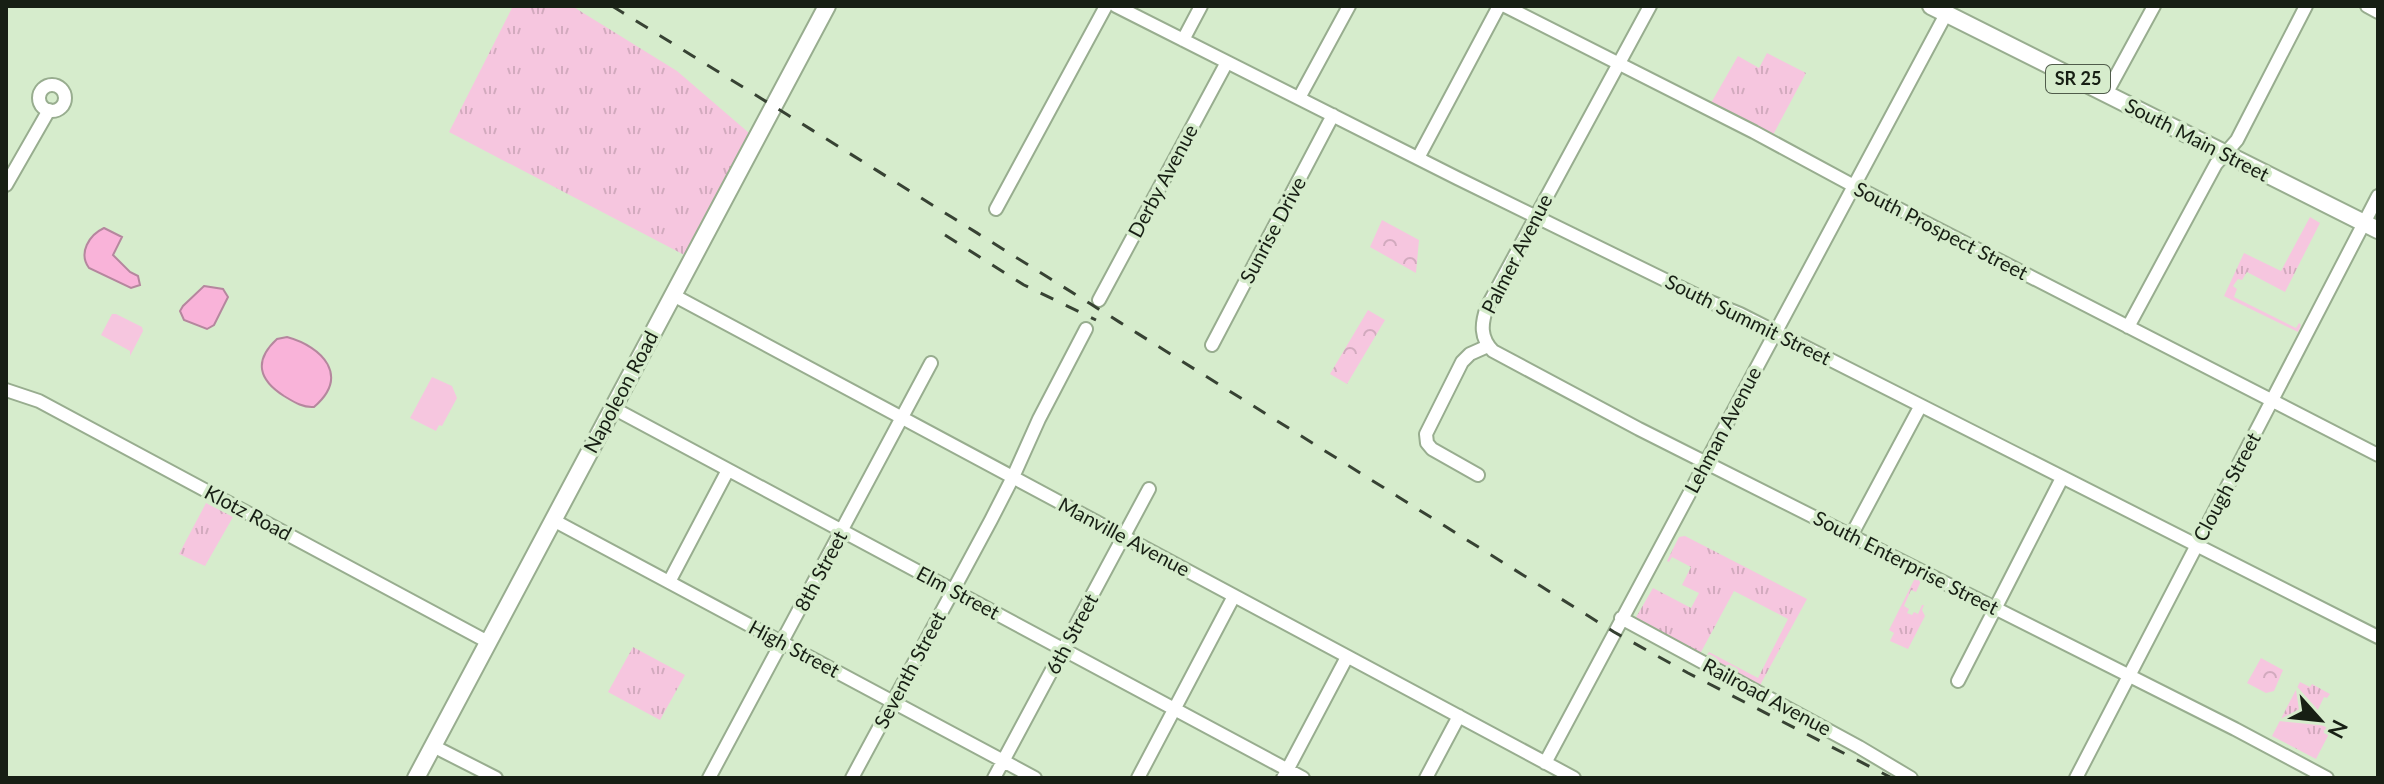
<svg xmlns="http://www.w3.org/2000/svg" width="2384" height="784" font-family="Lato,sans-serif">
<defs>
<pattern id="grass-tufts" width="24" height="20" patternUnits="userSpaceOnUse" patternTransform="scale(2)"><rect width="24" height="20" fill="#f6c6df"/><path d="M3 7l-1-3M5 7V3M7 7l1-3M15 17l-1-3M17 17v-4M19 17l1-3" fill="none" stroke="#d2aabe"/></pattern>
<pattern id="forest-crowns" width="20" height="18" patternUnits="userSpaceOnUse" patternTransform="scale(2)"><rect width="20" height="18" fill="#f6c6df"/><path d="M2 6a3 3 0 1 1 6 0M12 15a3 3 0 1 1 6 0" fill="none" stroke="#d2aabe"/></pattern>
</defs>
<rect width="100%" height="100%" fill="#d6eccc"/>
<path fill="url(#grass-tufts)" d="M 513,6 L 572,6 L 677,71 L 756,139 L 692,259 L 449,132 Z
M 1767,53 L 1806,73 L 1773,135 L 1711,103 L 1738,56 L 1759,68 Z
M 2310,217 L 2320,223 L 2285,292 L 2247,272 L 2242,280 L 2238,279 L 2233,286 L 2237,289 L 2234,297 L 2296,328 L 2299,323 L 2301,325 L 2298,332 L 2224,296 L 2244,253 L 2281,271 Z
M 206,503 L 233,517 L 205,566 L 179,554 Z
M 1685,536 L 1807,599 L 1759,687 L 1705,658 L 1709,652 L 1758,678 L 1788,619 L 1734,591 L 1701,652 L 1695,653 L 1635,619 L 1653,588 L 1691,608 L 1699,593 L 1682,585 L 1691,567 L 1672,557 L 1669,562 L 1667,561 L 1679,537 Z
M 1915,578 L 1921,581 L 1916,592 L 1911,590 L 1904,606 L 1909,609 L 1907,613 L 1912,615 L 1914,612 L 1918,614 L 1922,605 L 1924,605 L 1922,610 L 1925,616 L 1908,649 L 1890,641 L 1894,633 L 1889,630 Z
M 633,647 L 685,675 L 660,720 L 608,692 Z
M 2300,682 L 2310,687 L 2312,684 L 2330,694 L 2327,698 L 2324,697 L 2313,720 L 2331,730 L 2316,759 L 2272,736 Z"/>
<path fill="url(#forest-crowns)" d="M 1382,220 L 1419,240 L 1416,273 L 1370,247 Z
M 1368,310 L 1385,320 L 1347,384 L 1330,374 Z
M 2261,658 L 2283,670 L 2274,691 L 2266,693 L 2247,683 Z"/>
<path fill="#f6c6df" d="M 112,314 L 116,314 L 142,327 L 143,331 L 130,356 L 130,351 L 101,335 Z
M 432,377 L 452,386 L 457,398 L 442,426 L 439,425 L 436,431 L 410,418 Z"/>
<path fill="#f9b3d9" stroke="#b5879e" stroke-width="2" d="M 104,228 L 122,237 L 113,255 L 130,272 L 138,276 L 140,285 L 131,288 L 89,268 C 78,253 89,235 104,228 Z
M 204,286 L 223,289 L 228,297 L 214,325 L 207,329 L 184,320 L 180,311 L 183,306 Z
M 287,337 C 323,347 350,376 314,407 C 303,408 294,402 284,396 C 259,380 253,361 277,339 Z"/>
<g fill="none" stroke-linecap="round" stroke-linejoin="round">
<defs>
<path id="minor" d="M 1116,6 L 1457,178 L 1708,301 L 1740,314 L 2378,637
M 1505,6 L 1754,132 L 1854,186 L 2378,455
M 1650,6 L 1487,307 C 1481,324 1480,338 1493,351 L 1639,429 L 2235,729 L 2327,778
M 2367,6 L 2378,12
M 1183,40 L 1201,6
M39 98a13 13 0 1 1 26 0a13 13 0 1 1-26 0Z
M 2106,94 L 2154,6
M 1299,98 L 1349,6
M 1418,158 L 1499,6
M 6,185 L 49,110
M 996,209 L 1106,6
M 673,295 L 1574,778
M 1099,300 L 1227,62
M 2128,327 L 2216,164 L 2237,140 L 2306,6
M 1212,345 L 1333,115
M 6,390 L 39,401 L 488,642
M 613,408 L 1303,778
M 1478,475 L 1432,449 L 1427,443 L 1426,434 L 1462,362 L 1470,354 L 1488,346
M 553,520 L 1035,778
M 1851,536 L 1920,407
M 669,582 L 728,470
M 1621,618 L 1859,747 L 1911,778
M 1958,681 L 2062,478
M 433,746 L 496,778
M 1545,763 L 1946,14
M 709,778 L 931,363
M 852,778 L 991,520 L 1013,477 L 1039,419 L 1086,329
M 994,778 L 1149,489
M 1138,778 L 1234,596
M 1283,778 L 1347,657
M 1426,778 L 1459,716
M 2076,778 L 2378,196"/>
<path id="major" d="M 1931,6 L 2378,230
M 416,778 L 827,6"/>
</defs>
<use href="#minor" stroke="#98ad8f" stroke-width="16"/>
<use href="#major" stroke="#98ad8f" stroke-width="20"/>
<use href="#minor" stroke="#fff" stroke-width="12"/>
<use href="#major" stroke="#fff" stroke-width="16"/>
<path stroke="#374233" stroke-width="3" stroke-dasharray="14 14" stroke-linecap="butt" d="M 612,6 C 947,213 1280,423 1614,632 L 1688,673 L 1892,778
M 945,235 L 1024,285 L 1096,320"/>
</g>
<g text-anchor="middle" stroke-width="7" stroke-linejoin="round" paint-order="stroke">
<rect fill="#d6eccc" stroke="#505c4b" stroke-width="2" x="2046" y="65" width="64" height="28" rx="6"/>
<g font-size="18" font-weight="bold" fill="#171f14">
<text x="2078" y="85">SR 25</text>
</g>
<g font-size="20" fill="#171f14" stroke="#d6eccc">
<text transform="translate(2197 140) rotate(27)" y="7">South Main Street</text>
<text transform="translate(1163 181) rotate(-62)" y="7">Derby Avenue</text>
<text transform="translate(1273 230) rotate(-62)" y="7">Sunrise Drive</text>
<text transform="translate(1941 231) rotate(27)" y="7">South Prospect Street</text>
<text transform="translate(1517 254) rotate(-63)" y="7">Palmer Avenue</text>
<text transform="translate(1748 320) rotate(26)" y="7">South Summit Street</text>
<text transform="translate(621 392) rotate(-62)" y="7">Napoleon Road</text>
<text transform="translate(1723 430) rotate(-62)" y="7">Lehman Avenue</text>
<text transform="translate(2227 487) rotate(-62)" y="7">Clough Street</text>
<text transform="translate(248 513) rotate(28)" y="7">Klotz Road</text>
<text transform="translate(1124 537) rotate(28)" y="7">Manville Avenue</text>
<text transform="translate(1906 563) rotate(27)" y="7">South Enterprise Street</text>
<text transform="translate(821 571) rotate(-62)" y="7">8th Street</text>
<text transform="translate(958 593) rotate(28)" y="7">Elm Street</text>
<text transform="translate(1072 634) rotate(-62)" y="7">6th Street</text>
<text transform="translate(794 649) rotate(28)" y="7">High Street</text>
<text transform="translate(910 670) rotate(-62)" y="7">Seventh Street</text>
<text transform="translate(1767 697) rotate(28)" y="7">Railroad Avenue</text>
</g>
</g>
<rect width="2384" height="784" fill="none" stroke="#171f14" stroke-width="16"/>
<g transform="translate(2320 720) rotate(117)" stroke="#d6eccc" stroke-width="6" paint-order="stroke">
<path d="M0-6L14 30L0 20L-14 30Z" fill="#171f14"/>
<text y="-12" font-size="22" font-weight="bold" text-anchor="middle" fill="#171f14">N</text>
</g>
</svg>
